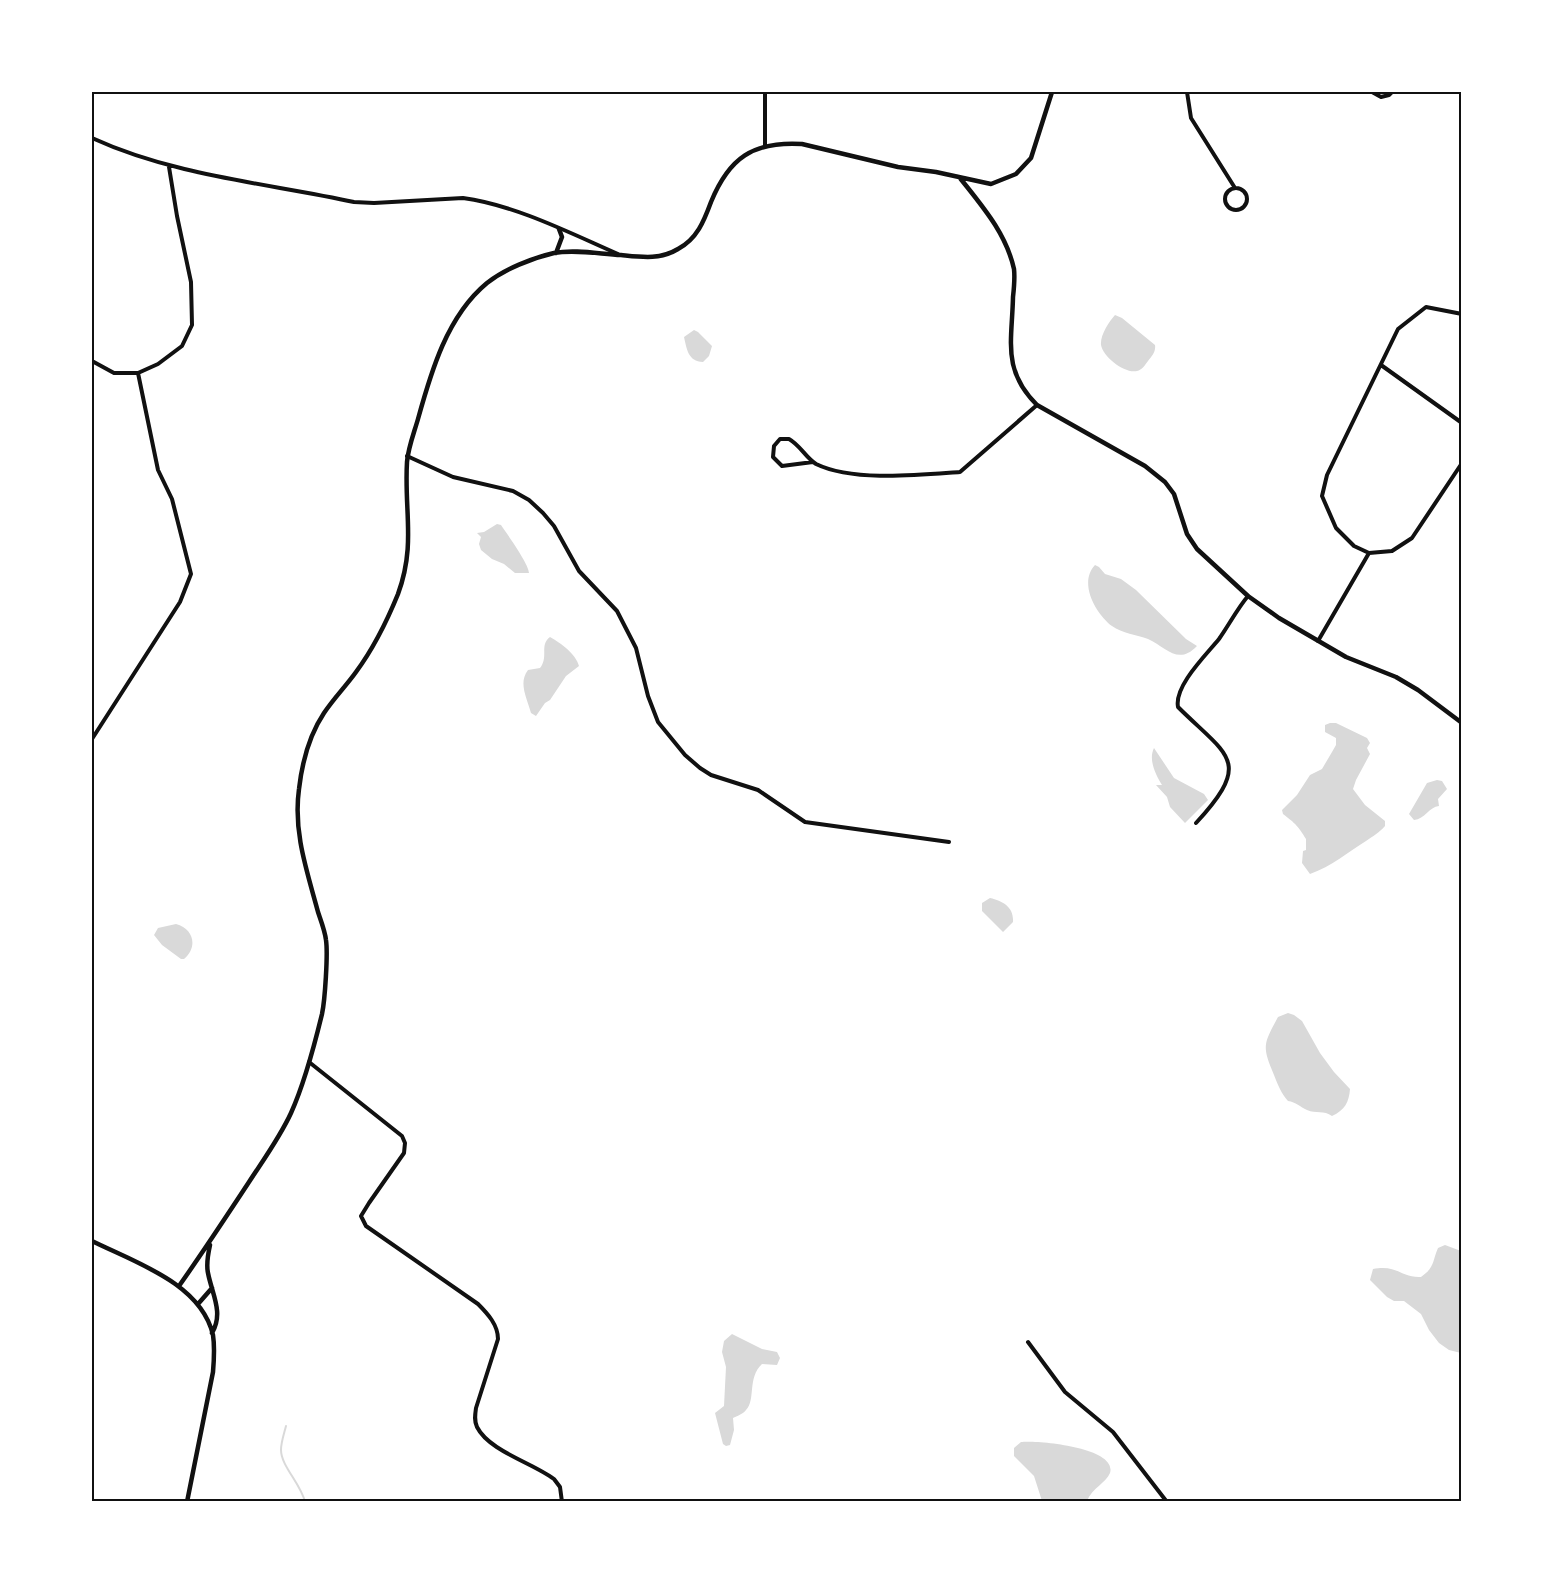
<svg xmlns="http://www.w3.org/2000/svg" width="1553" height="1593" font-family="'PT Sans Narrow',sans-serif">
<rect width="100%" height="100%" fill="#fff"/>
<path fill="#d9d9d9" d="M 1115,315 L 1122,318 L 1155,345 C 1156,352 1152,356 1148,361 C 1145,365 1142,370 1137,371 C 1125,374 1103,357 1101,345 C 1100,335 1109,322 1115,315 Z
M 694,330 L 698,332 L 712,346 L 709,356 L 703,362 C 688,361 687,350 684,337 Z
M 497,524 L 501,525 C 507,534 529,564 529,573 L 515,573 L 504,564 L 492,559 L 481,550 L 479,544 L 481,537 L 477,533 L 484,532 Z
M 1095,565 L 1099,567 L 1105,574 L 1121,579 L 1136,590 L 1186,639 L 1197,646 C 1178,666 1166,647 1148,639 C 1137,635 1122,633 1112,626 C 1096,614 1078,583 1095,565 Z
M 550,637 C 561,643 576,654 579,666 L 566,676 L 550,700 L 545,703 L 536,716 L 531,713 C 527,698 518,683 528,670 L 540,668 C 549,657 539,645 550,637 Z
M 1330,723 L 1336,723 L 1367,738 L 1370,743 L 1367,748 L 1370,754 L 1356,780 L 1353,789 L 1365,805 L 1385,821 L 1385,826 C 1379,833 1373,836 1366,841 C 1347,853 1332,866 1310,874 L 1302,863 L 1303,851 L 1306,850 L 1306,839 C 1298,826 1296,824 1283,814 L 1282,810 L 1297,795 L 1310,775 L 1322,769 L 1332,752 L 1336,745 L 1336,738 L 1325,732 L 1325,725 Z
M 1154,748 L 1174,778 L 1204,794 L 1208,800 L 1185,823 L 1170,807 L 1167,797 L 1156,785 L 1162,785 C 1156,775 1148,760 1154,748 Z
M 1437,780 L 1442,781 L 1447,789 L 1438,799 L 1439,806 C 1429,807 1425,819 1414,820 L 1409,814 L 1427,783 Z
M 990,898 C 1003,901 1014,907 1013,922 L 1003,932 L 982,911 L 982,903 Z
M 176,924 C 194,929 198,947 184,959 L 181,959 L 162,945 L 154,935 L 158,928 Z
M 1288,1013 L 1294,1015 L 1302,1021 L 1320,1053 L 1334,1072 L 1350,1089 C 1349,1102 1345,1110 1332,1116 C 1324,1110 1316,1114 1307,1110 C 1300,1107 1296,1102 1288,1101 C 1281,1093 1278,1085 1274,1075 C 1262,1046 1263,1045 1278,1017 Z
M 1445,1245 L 1461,1251 L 1461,1353 L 1449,1350 L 1439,1343 L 1429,1330 L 1421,1314 L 1404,1301 L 1394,1301 L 1387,1297 L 1370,1280 L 1373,1269 C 1397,1264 1401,1278 1421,1277 C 1435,1267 1432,1262 1438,1248 Z
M 732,1334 L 762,1349 L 777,1352 L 780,1358 L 777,1365 L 762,1364 C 747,1378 756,1400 746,1410 C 743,1414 737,1416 733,1418 L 734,1430 L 730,1445 L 726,1446 L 723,1444 L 715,1413 L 724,1406 L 726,1367 L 722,1352 L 724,1341 Z
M 1021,1442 C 1036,1440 1118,1447 1110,1473 C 1106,1483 1092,1488 1087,1501 L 1042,1501 L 1034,1476 L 1014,1456 L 1014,1448 Z"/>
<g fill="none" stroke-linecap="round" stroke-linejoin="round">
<path stroke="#d9d9d9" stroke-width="2" d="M 286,1426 C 284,1434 281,1442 281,1450 C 281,1466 301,1484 305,1502"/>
<path stroke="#111" stroke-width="4" d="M 765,92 L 765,146
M 1187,92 L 1191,118 L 1235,188
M 1372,92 L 1381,97 L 1389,95 L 1392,92
M 92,138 C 175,176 266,183 354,202 L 374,203 L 463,198 C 515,205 570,233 618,254
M1225 199a11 11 0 1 1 22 0a11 11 0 1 1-22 0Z
M 92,361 L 114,373 L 138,373 L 158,364 L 182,346 L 192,325 L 191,282 L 177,216 L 169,167
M 1381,365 L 1462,423
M 407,456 L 453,477 L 513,491 L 529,500 L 543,513 L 554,526 L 579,571 L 617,611 L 636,648 L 648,696 L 658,722 L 685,755 L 700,768 L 711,775 L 758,790 L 805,822 L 949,842
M 813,462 L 782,466 L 773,457 L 774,446 L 780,439 L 789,439 C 800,445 806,458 816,464 C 853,482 919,475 960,472 L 1037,405
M 1369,553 L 1354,546 L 1336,528 L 1322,496 L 1327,475 L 1398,329 L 1426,307 L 1462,314
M 1369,553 L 1392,551 L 1412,538 L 1462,463
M 1318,641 L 1369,553
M 92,739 L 180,602 L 191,574 L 172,499 L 158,470 L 138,373
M 1196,823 C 1254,760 1227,756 1178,707 C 1174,686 1206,655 1219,639 C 1229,625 1237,609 1248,596
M 309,1062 L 402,1136 L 405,1143 L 404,1153 L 369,1203 L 361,1216 L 366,1226 L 478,1304 C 488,1314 498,1325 498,1339 L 476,1408 C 475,1415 474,1421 477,1427 C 489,1451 533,1463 554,1479 L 560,1487 L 562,1502
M 1028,1342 L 1065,1392 L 1113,1432 L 1167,1502"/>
<path stroke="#111" stroke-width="4.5" d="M 960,178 C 982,206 1006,233 1014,269 C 1015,278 1014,288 1013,297 C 1012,342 1002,370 1037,405 L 1145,466 L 1165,482 L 1174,494 L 1187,534 L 1197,549 L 1248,596 L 1279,618 L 1346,657 L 1396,677 L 1418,690 L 1462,723
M 556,253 L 562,237 L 559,229
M 92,1241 C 134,1262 201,1283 213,1335 C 215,1348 214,1360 213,1372 L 187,1502
M 210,1245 C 208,1254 206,1264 208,1273 C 212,1294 224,1313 212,1333
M 179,1286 C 203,1252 226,1217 249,1182 C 264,1159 280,1137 291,1113 C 305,1082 314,1047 322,1014 C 325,1000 328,954 326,940 C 325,931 321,921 318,912 C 307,871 293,832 299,789 C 302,763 310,734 324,713 C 334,698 346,686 356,672 C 373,649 387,621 398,594 C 416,545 404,511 407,462 C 408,448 414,433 418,419 C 431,372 447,316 487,283 C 505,269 532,258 554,253 C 575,249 600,254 621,255 C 641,257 660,260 678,249 C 697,239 704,221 711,202 C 729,158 753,141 802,144 L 898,167 L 936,172 L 991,184 L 1016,174 L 1031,158 L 1052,92
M 198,1304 L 212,1288"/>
</g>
<rect width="1553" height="1593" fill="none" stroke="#ffffff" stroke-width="186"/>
<rect x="93" y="93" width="1367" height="1407" fill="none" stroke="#111" stroke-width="2"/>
</svg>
